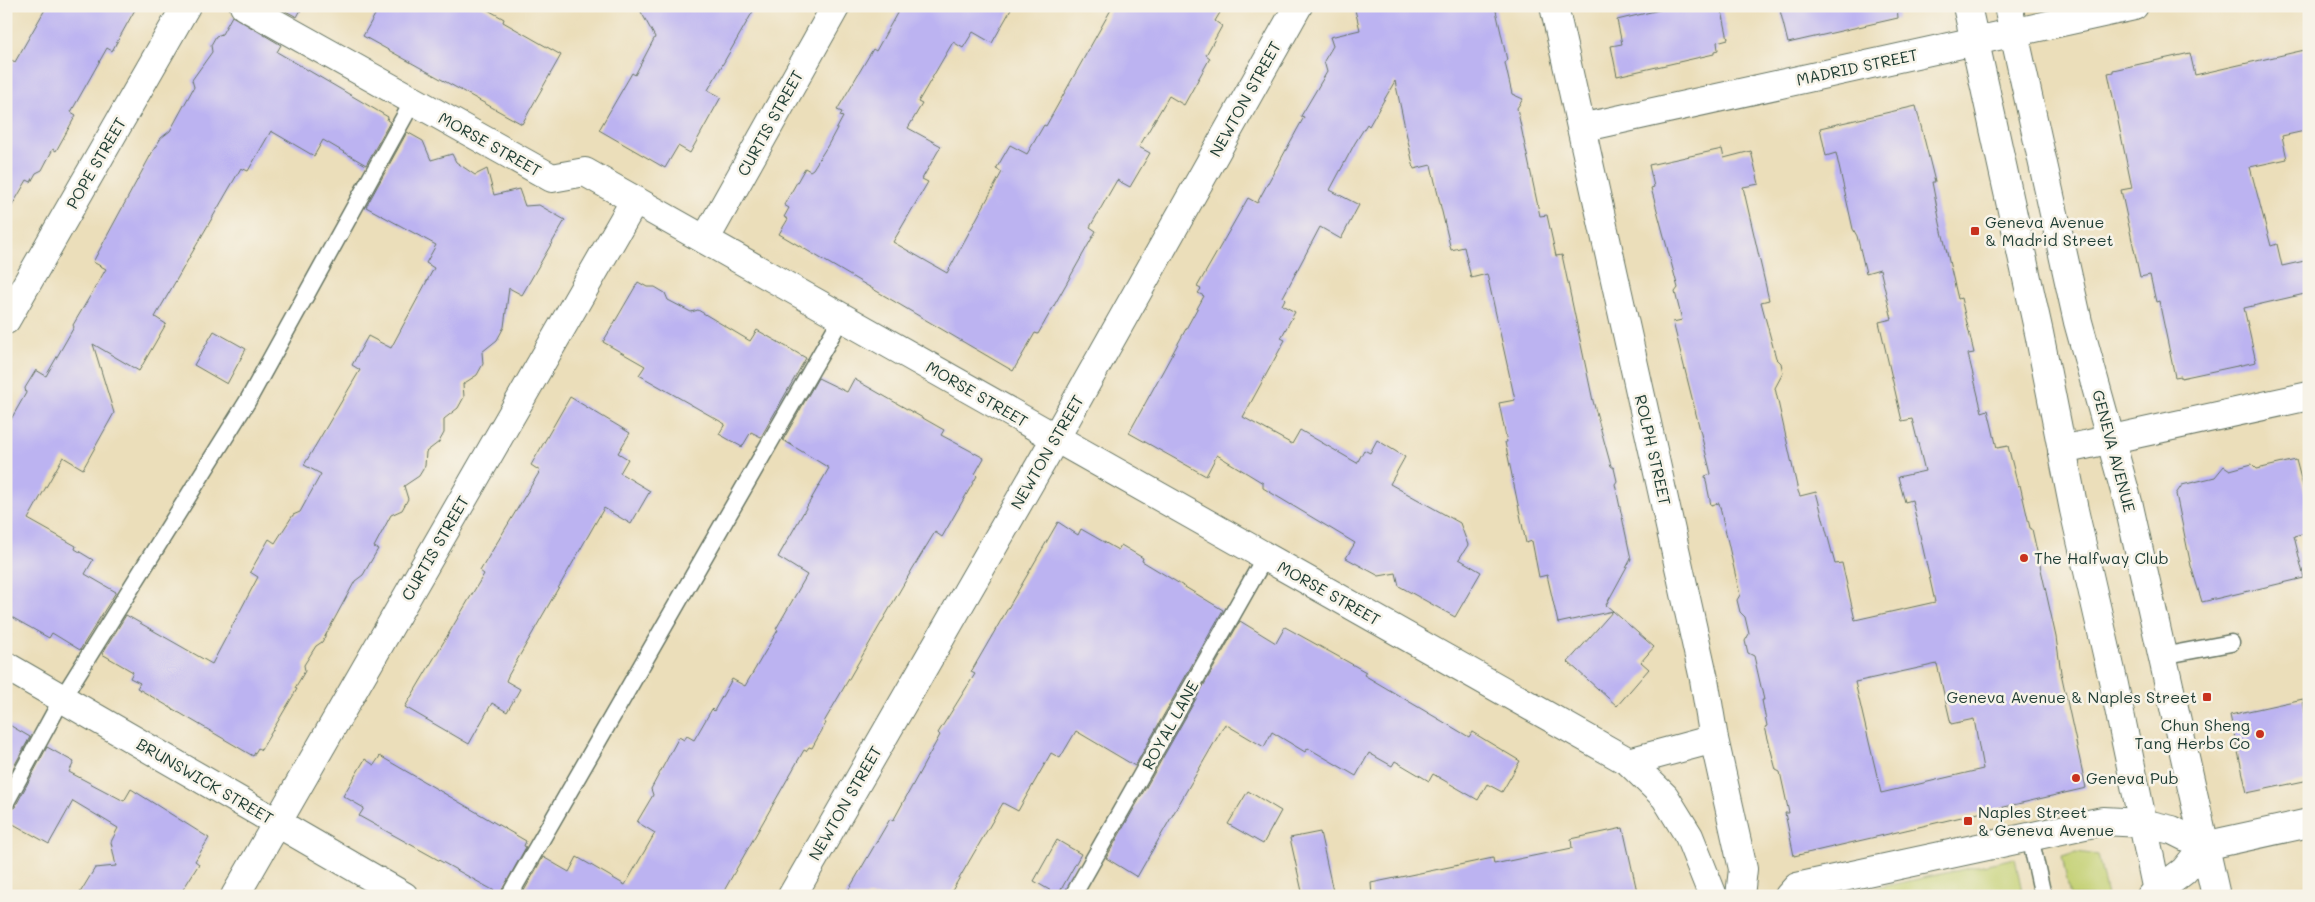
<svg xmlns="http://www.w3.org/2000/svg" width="2315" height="902" font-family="Mali,sans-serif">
<rect width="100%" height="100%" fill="#f7f3e8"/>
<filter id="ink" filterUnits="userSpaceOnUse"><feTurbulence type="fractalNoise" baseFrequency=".02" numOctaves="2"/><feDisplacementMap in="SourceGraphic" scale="10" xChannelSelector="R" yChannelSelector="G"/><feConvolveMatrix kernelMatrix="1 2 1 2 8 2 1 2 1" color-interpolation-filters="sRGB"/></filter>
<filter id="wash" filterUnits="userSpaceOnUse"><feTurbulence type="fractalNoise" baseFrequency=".0096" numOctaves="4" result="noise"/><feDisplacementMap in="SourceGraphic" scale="20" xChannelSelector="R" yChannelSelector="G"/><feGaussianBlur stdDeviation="1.12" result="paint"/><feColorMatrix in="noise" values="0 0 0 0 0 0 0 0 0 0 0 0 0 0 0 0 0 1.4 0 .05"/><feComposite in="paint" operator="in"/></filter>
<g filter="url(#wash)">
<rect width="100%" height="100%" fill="#ebdeba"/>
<path fill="#c3d072" stroke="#718653" d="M 2077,852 L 2098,855 L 2107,896 L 2070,896 L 2062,856 Z
M 2015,858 L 2023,896 L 1840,896 Z"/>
<g id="blocks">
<path fill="#bcb3f1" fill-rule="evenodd" d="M 47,6 L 137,6 L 112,51 L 107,48 L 71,112 L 76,115 L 56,151 L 53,149 L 42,170 L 36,173 L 31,182 L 27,180 L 6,216 L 6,57 L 15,62 Z
M 276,6 L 303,6 L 297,17 Z
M 380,6 L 481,6 L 504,19 L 503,22 L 561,55 L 522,124 L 363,36 Z
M 662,6 L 756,6 L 708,90 L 721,97 L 690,153 L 678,146 L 665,168 L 599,130 L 632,73 L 635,75 L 655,37 L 640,10 Z
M 901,6 L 1013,6 L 992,43 L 973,32 L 963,48 L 953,42 L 918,102 L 922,104 L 908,128 L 941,146 L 922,179 L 928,182 L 893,242 L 947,273 L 1002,172 L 996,169 L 1010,145 L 1027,154 L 1044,125 L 1046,126 L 1113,6 L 1224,6 L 1215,21 L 1222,26 L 1206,55 L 1210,58 L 1184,105 L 1169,96 L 1139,147 L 1150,153 L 1130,187 L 1117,180 L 1090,227 L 1096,231 L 1038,334 L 1035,333 L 1013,371 L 779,234 L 788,219 L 784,217 L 789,208 L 784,205 L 805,168 L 810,171 L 813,169 L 828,145 L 843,117 L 840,116 L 842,112 L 837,110 L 873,49 L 876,51 Z
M 1354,6 L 1495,6 L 1507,60 L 1505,63 L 1512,94 L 1523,99 L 1517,108 L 1540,216 L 1547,215 L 1556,256 L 1562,255 L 1593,401 L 1611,466 L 1614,468 L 1617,481 L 1615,484 L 1631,559 L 1606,605 L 1613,611 L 1558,623 L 1547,575 L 1539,577 L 1532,541 L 1526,543 L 1505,442 L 1507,442 L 1499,403 L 1515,400 L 1487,274 L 1471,278 L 1464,247 L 1451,250 L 1431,165 L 1414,169 L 1395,81 L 1369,126 L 1367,124 L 1355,143 L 1330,190 L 1359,205 L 1341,239 L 1320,227 L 1283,297 L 1285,299 L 1282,305 L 1295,312 L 1281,338 L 1285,340 L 1243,417 L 1292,444 L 1300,430 L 1357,463 L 1364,450 L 1370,453 L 1377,440 L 1405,457 L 1390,484 L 1460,523 L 1468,545 L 1459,559 L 1481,572 L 1455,617 L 1399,586 L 1396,573 L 1379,576 L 1346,558 L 1355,543 L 1263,488 L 1263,483 L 1217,455 L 1206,476 L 1129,433 L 1204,296 L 1198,293 L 1201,289 L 1197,287 L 1248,198 L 1257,203 L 1304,117 L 1301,116 L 1327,72 L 1324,61 L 1333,46 L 1330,37 L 1360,30 Z
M 1676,6 L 1721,6 L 1728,39 L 1717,42 L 1718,50 L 1714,51 L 1714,54 L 1617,76 L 1611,46 L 1622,44 L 1617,20 Z
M 1779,6 L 1897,6 L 1898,18 L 1788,43 Z
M 232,16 L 281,45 L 277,52 L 388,117 L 387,120 L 390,122 L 366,165 L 323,140 L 314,156 L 271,131 L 248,171 L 241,168 L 155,317 L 166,324 L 139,371 L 93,344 L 114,413 L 83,469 L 63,457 L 28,519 L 76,546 L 75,549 L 93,560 L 85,574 L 116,592 L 80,650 L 52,633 L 49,638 L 6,614 L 6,428 L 26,393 L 25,388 L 36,370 L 46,376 L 74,327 L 73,325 L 106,269 L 93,262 L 154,149 L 161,138 L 170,131 L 194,87 L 192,80 L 212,52 L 211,45 L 216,36 L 222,34 Z
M 2309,49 L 2309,130 L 2282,136 L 2287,159 L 2250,167 L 2271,246 L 2277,244 L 2282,266 L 2309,260 L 2309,293 L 2244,308 L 2256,362 L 2181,378 L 2181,376 L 2175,377 L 2159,301 L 2156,302 L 2150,275 L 2140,277 L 2121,190 L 2132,188 L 2108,73 L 2113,72 L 2113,70 L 2190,53 L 2195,75 Z
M 1916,106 L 1935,182 L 1932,182 L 1940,223 L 1958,299 L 1961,298 L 1974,353 L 1968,354 L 1982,412 L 1988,410 L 1997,448 L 2008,446 L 2018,486 L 2020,485 L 2030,528 L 2032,529 L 2056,637 L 2061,673 L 2086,788 L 1794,856 L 1785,813 L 1789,813 L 1780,772 L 1776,770 L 1765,727 L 1767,726 L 1762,700 L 1764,700 L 1754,656 L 1748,653 L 1745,641 L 1749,634 L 1745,617 L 1740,612 L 1737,600 L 1740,595 L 1719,503 L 1711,505 L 1705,476 L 1711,474 L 1673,322 L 1682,320 L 1675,292 L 1678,288 L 1651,188 L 1654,187 L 1649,165 L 1722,149 L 1724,158 L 1751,151 L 1759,184 L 1743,187 L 1769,300 L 1761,302 L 1776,358 L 1781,363 L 1783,373 L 1775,388 L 1798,491 L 1800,496 L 1816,492 L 1835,564 L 1842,563 L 1855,620 L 1935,602 L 1912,500 L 1905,502 L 1898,477 L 1925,471 L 1912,419 L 1902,421 L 1879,322 L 1892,319 L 1880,269 L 1866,273 L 1857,236 L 1853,229 L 1836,153 L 1826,156 L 1820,128 ZM 1937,664 L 1951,724 L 1974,719 L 1983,769 L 1881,793 L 1855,682 Z
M 407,132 L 423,141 L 431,160 L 452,154 L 456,162 L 475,175 L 487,169 L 494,195 L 519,189 L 525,206 L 539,205 L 565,220 L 522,295 L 509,288 L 504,327 L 497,340 L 482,352 L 483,364 L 477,375 L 463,384 L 464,397 L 458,408 L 444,419 L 444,433 L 439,442 L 426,452 L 425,466 L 419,476 L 404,486 L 408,499 L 402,510 L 391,515 L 374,547 L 378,549 L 363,575 L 355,581 L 322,642 L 316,646 L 304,665 L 305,671 L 295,688 L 297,689 L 261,750 L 258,748 L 253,756 L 137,688 L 140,683 L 130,678 L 133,672 L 102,654 L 126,615 L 212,664 L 258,577 L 250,572 L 269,539 L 275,543 L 293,515 L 300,512 L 321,474 L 304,465 L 360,370 L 352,365 L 368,336 L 391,348 L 434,268 L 426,263 L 436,245 L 366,207 Z
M 638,282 L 647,287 L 655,287 L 665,293 L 668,300 L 691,312 L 698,310 L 750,341 L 757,330 L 806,358 L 761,437 L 751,432 L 742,447 L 719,434 L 725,424 L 639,375 L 645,366 L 603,342 Z
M 214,331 L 246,349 L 227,384 L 194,365 Z
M 818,378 L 847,392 L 854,379 L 944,430 L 941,435 L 984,458 L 975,474 L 977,476 L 942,537 L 935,532 L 913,568 L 824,722 L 826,723 L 812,748 L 809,747 L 806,751 L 804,750 L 721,896 L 521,896 L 543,857 L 569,872 L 577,857 L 625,885 L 655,833 L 637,822 L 653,795 L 651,789 L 679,737 L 684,740 L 687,736 L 694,740 L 712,709 L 714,711 L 732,679 L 745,686 L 778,630 L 776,629 L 807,575 L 778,557 L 829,468 L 783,440 Z
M 570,397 L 630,433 L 618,453 L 628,459 L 620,473 L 650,491 L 631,524 L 604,508 L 508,676 L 506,681 L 520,689 L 507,712 L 492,703 L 469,744 L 405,707 L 484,574 L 480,571 L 540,471 L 531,465 Z
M 2296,460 L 2309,509 L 2309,532 L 2294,536 L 2304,578 L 2202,602 L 2191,566 L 2176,494 L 2182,485 L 2215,477 L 2224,466 L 2230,470 L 2252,464 L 2257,469 Z
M 1058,522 L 1078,535 L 1081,529 L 1118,550 L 1121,545 L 1143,558 L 1142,561 L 1223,610 L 1135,766 L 1076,731 L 1060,758 L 1051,753 L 1018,811 L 1003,803 L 949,896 L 845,896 L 890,819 L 893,821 L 940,735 L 938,733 L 975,674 L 971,672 Z
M 1613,611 L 1654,647 L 1641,662 L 1649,669 L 1617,706 L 1568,662 Z
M 1240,621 L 1276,643 L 1285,627 L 1366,672 L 1364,675 L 1469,737 L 1472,732 L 1520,761 L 1502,792 L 1487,784 L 1478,800 L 1433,774 L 1429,781 L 1395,761 L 1392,766 L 1369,753 L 1356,776 L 1308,748 L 1305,752 L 1272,732 L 1264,747 L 1225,724 L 1137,877 L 1106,858 Z
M 2303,699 L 2305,713 L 2309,712 L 2309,780 L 2247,793 L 2230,715 Z
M 6,723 L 30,737 L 6,781 Z
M 47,747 L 74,762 L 69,772 L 124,801 L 131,789 L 209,838 L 195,861 L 199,864 L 179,896 L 78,896 L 95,868 L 116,866 L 111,842 L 118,828 L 73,801 L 49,844 L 6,820 L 6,812 L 15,807 Z
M 380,756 L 526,841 L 524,846 L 526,847 L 500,894 L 359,816 L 364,808 L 343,796 L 365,759 L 374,765 Z
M 1248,791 L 1281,811 L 1263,844 L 1228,824 Z
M 1623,828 L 1638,896 L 1372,896 L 1371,883 L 1493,858 L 1494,864 L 1572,848 L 1571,839 Z
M 1320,832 L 1334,896 L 1303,896 L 1290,838 Z
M 1057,840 L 1081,854 L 1058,895 L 1034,881 Z"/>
</g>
</g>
<g filter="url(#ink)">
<use href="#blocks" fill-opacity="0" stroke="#667563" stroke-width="1"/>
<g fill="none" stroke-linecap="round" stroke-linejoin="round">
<defs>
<path id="service" d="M 2162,656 L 2231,643
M 6,802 L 63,697 L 247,402 L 413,101
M 2030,837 L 2043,896
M 1075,892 L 1265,557
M 509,896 L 842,317"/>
<path id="minor" d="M 244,6 L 552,178 L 585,172 L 1629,762 L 1714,739
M 1554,6 L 1704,679 L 1714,739 L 1743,869 L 1740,896
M 1581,128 L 2134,6
M 705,240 L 836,6
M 6,320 L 186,6
M 2062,450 L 2309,396
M 6,666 L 404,896
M 1629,762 L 1665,797 L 1689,836 L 1713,896
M 235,896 L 635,200
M 792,896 L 1055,439 L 1298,6
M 1789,896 L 1797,887 L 2103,821 L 2142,823 L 2172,830 L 2204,846 L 2309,823
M 2151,896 L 2184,871 L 2204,846"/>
<path id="primary" d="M 1967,6 L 2039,333 L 2074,510 L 2113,680 L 2158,896
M 2008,6 L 2078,322 L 2129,506 L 2216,896"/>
</defs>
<use href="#service" stroke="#667563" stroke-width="19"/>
<use href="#minor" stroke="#667563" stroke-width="30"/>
<use href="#primary" stroke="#667563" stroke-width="30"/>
<use href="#service" stroke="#fff" stroke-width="16"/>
<use href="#minor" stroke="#fff" stroke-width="28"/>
<use href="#primary" stroke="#fff" stroke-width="28"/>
</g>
</g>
<g fill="#c8321e" stroke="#f7f3e8" stroke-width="2">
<rect x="1970" y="226" width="10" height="10" rx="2.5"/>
<circle cx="2024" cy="558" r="5"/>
<rect x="2202" y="692" width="10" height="10" rx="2.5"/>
<circle cx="2260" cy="734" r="5"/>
<circle cx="2076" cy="778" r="5"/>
<rect x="1963" y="816" width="10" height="10" rx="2.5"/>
</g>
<g text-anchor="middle" stroke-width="5" stroke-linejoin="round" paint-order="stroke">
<g font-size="16" fill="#1f3d34" stroke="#f7f3e8">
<text transform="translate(1857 67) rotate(-12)" y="6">MADRID STREET</text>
<text transform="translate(1245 99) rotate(-61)" y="6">NEWTON STREET</text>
<text transform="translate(770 123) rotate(-61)" y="6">CURTIS STREET</text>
<text transform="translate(490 144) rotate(29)" y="6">MORSE STREET</text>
<text transform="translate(96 163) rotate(-60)" y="6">POPE STREET</text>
<text transform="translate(977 394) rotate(30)" y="6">MORSE STREET</text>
<text transform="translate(1653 450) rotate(77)" y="6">ROLPH STREET</text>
<text transform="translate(2114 451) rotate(75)" y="6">GENEVA AVENUE</text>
<text transform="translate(1047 452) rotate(-60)" y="6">NEWTON STREET</text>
<text transform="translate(435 548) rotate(-60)" y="6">CURTIS STREET</text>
<text transform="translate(1329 593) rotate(29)" y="6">MORSE STREET</text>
<text transform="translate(1170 725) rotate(-61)" y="6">ROYAL LANE</text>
<text transform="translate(205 781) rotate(30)" y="6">BRUNSWICK STREET</text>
<text transform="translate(845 803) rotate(-60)" y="6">NEWTON STREET</text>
</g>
<g font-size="16" fill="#1f3d34" stroke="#f7f3e8" text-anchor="start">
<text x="1985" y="228">Geneva Avenue<tspan x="1985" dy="18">&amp; Madrid Street</tspan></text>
<text x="2034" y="564">The Halfway Club</text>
<text x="2197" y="703" text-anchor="end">Geneva Avenue &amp; Naples Street</text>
<text x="2250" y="731" text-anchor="end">Chun Sheng<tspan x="2250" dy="18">Tang Herbs Co</tspan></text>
<text x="2086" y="784">Geneva Pub</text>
<text x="1978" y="818">Naples Street<tspan x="1978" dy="18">&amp; Geneva Avenue</tspan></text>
</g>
</g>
<rect width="2315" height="902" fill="none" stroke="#f7f3e8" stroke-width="25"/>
</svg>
